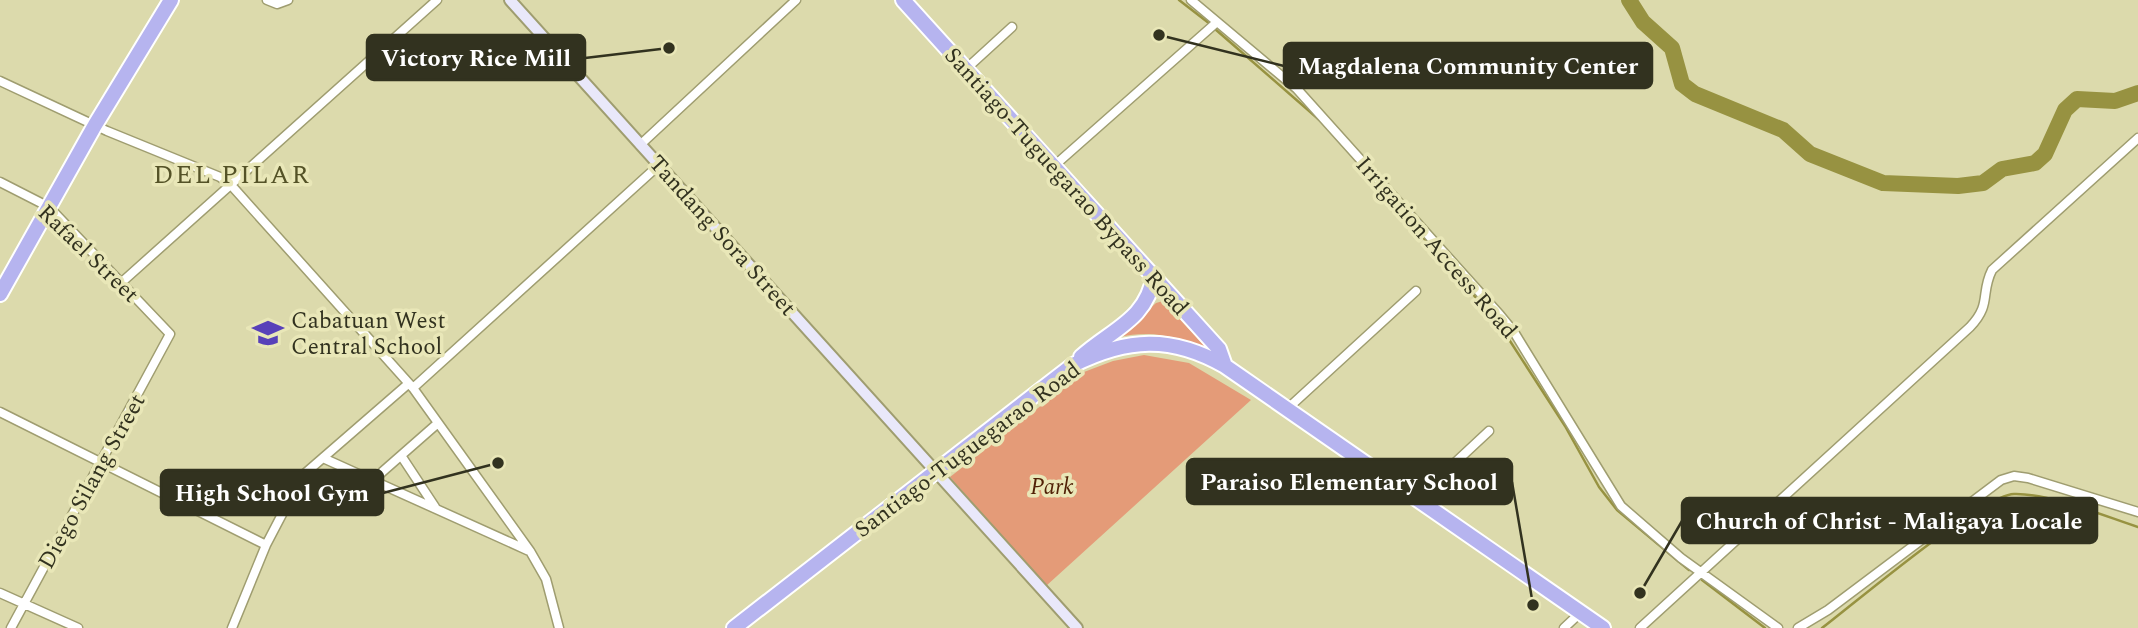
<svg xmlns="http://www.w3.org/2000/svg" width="2138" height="628" font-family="Spectral,serif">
<rect width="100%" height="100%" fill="#dcdaac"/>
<path fill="#e49b78" d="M 1163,301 L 1212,354 C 1181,337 1154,329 1119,337 L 1156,303 Z
M 1144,355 L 1189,363 L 1251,400 L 1046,586 L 950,477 L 1084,372 L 1113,361 Z"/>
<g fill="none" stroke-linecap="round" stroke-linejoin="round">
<path stroke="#979241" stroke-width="2.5" d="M 1179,0 L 1210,24
M 1215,29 L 1324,124
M 1365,171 L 1499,324 L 1565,426 L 1599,487 L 1617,510 L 1689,570
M 1702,580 L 1765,628
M 1822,628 C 1855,603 1982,495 2014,494 C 2049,493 2104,516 2138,527"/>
<path stroke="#979241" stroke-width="16" d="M 1629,0 L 1643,22 L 1672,48 L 1682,84 L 1695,94 L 1783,130 L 1810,154 L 1883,183 L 1958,186 L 1983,183 L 2002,169 L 2035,163 L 2045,154 L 2065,110 L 2077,99 L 2115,101 L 2138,93"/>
<defs>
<path id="street" d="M 267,0 L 277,4 L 288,0
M 1191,0 L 1297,89 L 1500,315 L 1514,332 L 1621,506 L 1681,558 L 1778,628
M 966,69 L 1012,27
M 0,81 L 107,131 L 220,177 L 231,185 L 413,388 L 530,551 L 546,579 L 559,628
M 1297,89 L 1336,56
M 640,145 L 796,0
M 1054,166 L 1217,22
M 0,182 L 49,207 L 170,334 L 11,628
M 122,282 L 437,0
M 413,388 L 659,165
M 1286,410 L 1416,291
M 0,412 L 266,545
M 402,457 L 435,507
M 323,458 L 527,550
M 373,480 L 438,423
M 1416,499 L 1489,431
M 0,593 L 78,628
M 232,628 L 266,545 L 302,476 L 408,384
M 1564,628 L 1580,613
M 1640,628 L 1970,327 C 1992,304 1980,294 1992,270 L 2138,138
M 1798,628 L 1828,610 L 2001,480 L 2014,476 L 2028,478 L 2138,512"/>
<path id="secondary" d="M 510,0 L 1077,628"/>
<path id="highway" d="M 903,0 L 1219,349 L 1225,366
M 0,294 L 95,125 L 171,0
M 1081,357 C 1112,329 1147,320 1154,275
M 734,628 L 1073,365 C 1127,338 1171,335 1225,366 L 1603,628"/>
</defs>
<use href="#street" stroke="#9f9d70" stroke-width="11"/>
<use href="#secondary" stroke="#9f9d70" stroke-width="14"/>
<use href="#highway" stroke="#fff" stroke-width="18"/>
<use href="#street" stroke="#fff" stroke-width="8"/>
<use href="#secondary" stroke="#e9e8fa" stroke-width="10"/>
<use href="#highway" stroke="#b6b4ef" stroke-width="14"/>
</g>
<defs>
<symbol id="school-bare" viewBox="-9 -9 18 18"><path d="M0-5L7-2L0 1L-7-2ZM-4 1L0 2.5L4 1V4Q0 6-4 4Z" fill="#5841b9" stroke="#e9e7b8" stroke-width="2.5" paint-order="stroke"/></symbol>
</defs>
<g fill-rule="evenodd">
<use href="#school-bare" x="246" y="311" width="44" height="44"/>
</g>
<g text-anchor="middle" stroke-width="7" stroke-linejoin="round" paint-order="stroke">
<g font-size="23" fill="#32321f" stroke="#e9e7b8">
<text transform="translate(1067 181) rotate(48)" y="8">Santiago-Tuguegarao Bypass Road</text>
<text transform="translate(723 235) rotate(48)" y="8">Tandang Sora Street</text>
<text transform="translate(1437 247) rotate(49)" y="8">Irrigation Access Road</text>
<text transform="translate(89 253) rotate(44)" y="8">Rafael Street</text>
<text transform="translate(967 449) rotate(-37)" y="8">Santiago-Tuguegarao Road</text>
<text transform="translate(91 481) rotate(-61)" y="8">Diego Silang Street</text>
</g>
<g font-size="23" fill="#32321f" stroke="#e9e7b8" text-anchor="start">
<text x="291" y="328">Cabatuan West<tspan x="291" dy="26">Central School</tspan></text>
</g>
<g font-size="23" font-style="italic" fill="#512106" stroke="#e9e7b8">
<text x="1052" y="494">Park</text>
</g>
<g font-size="26" letter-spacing="2" fill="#545227" stroke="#e9e7b8">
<text x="232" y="183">DEL PILAR</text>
</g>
</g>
<path fill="none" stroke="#32321f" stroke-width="2.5" d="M669 48L585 58M1159 35L1284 66M1533 605L1512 482M498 463L383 493M1640 593L1682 521"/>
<g fill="#32321f" stroke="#e9e7b8" stroke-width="2.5">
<circle cx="669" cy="48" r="7"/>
<circle cx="1159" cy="35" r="7"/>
<circle cx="1533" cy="605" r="7"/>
<circle cx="498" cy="463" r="7"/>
<circle cx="1640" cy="593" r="7"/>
</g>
<g fill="#32321f" stroke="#32321f" stroke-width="2.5">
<rect x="367" y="35" width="218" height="45" rx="7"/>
<rect x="1284" y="43" width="368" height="45" rx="7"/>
<rect x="1187" y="459" width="325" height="45" rx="7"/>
<rect x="161" y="470" width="222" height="45" rx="7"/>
<rect x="1682" y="498" width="415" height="45" rx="7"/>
</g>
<g font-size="24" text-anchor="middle" font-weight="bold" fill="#fff">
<text x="476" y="66">Victory Rice Mill</text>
<text x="1468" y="74">Magdalena Community Center</text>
<text x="1349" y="490">Paraiso Elementary School</text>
<text x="272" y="501">High School Gym</text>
<text x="1889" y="529">Church of Christ - Maligaya Locale</text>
</g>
</svg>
